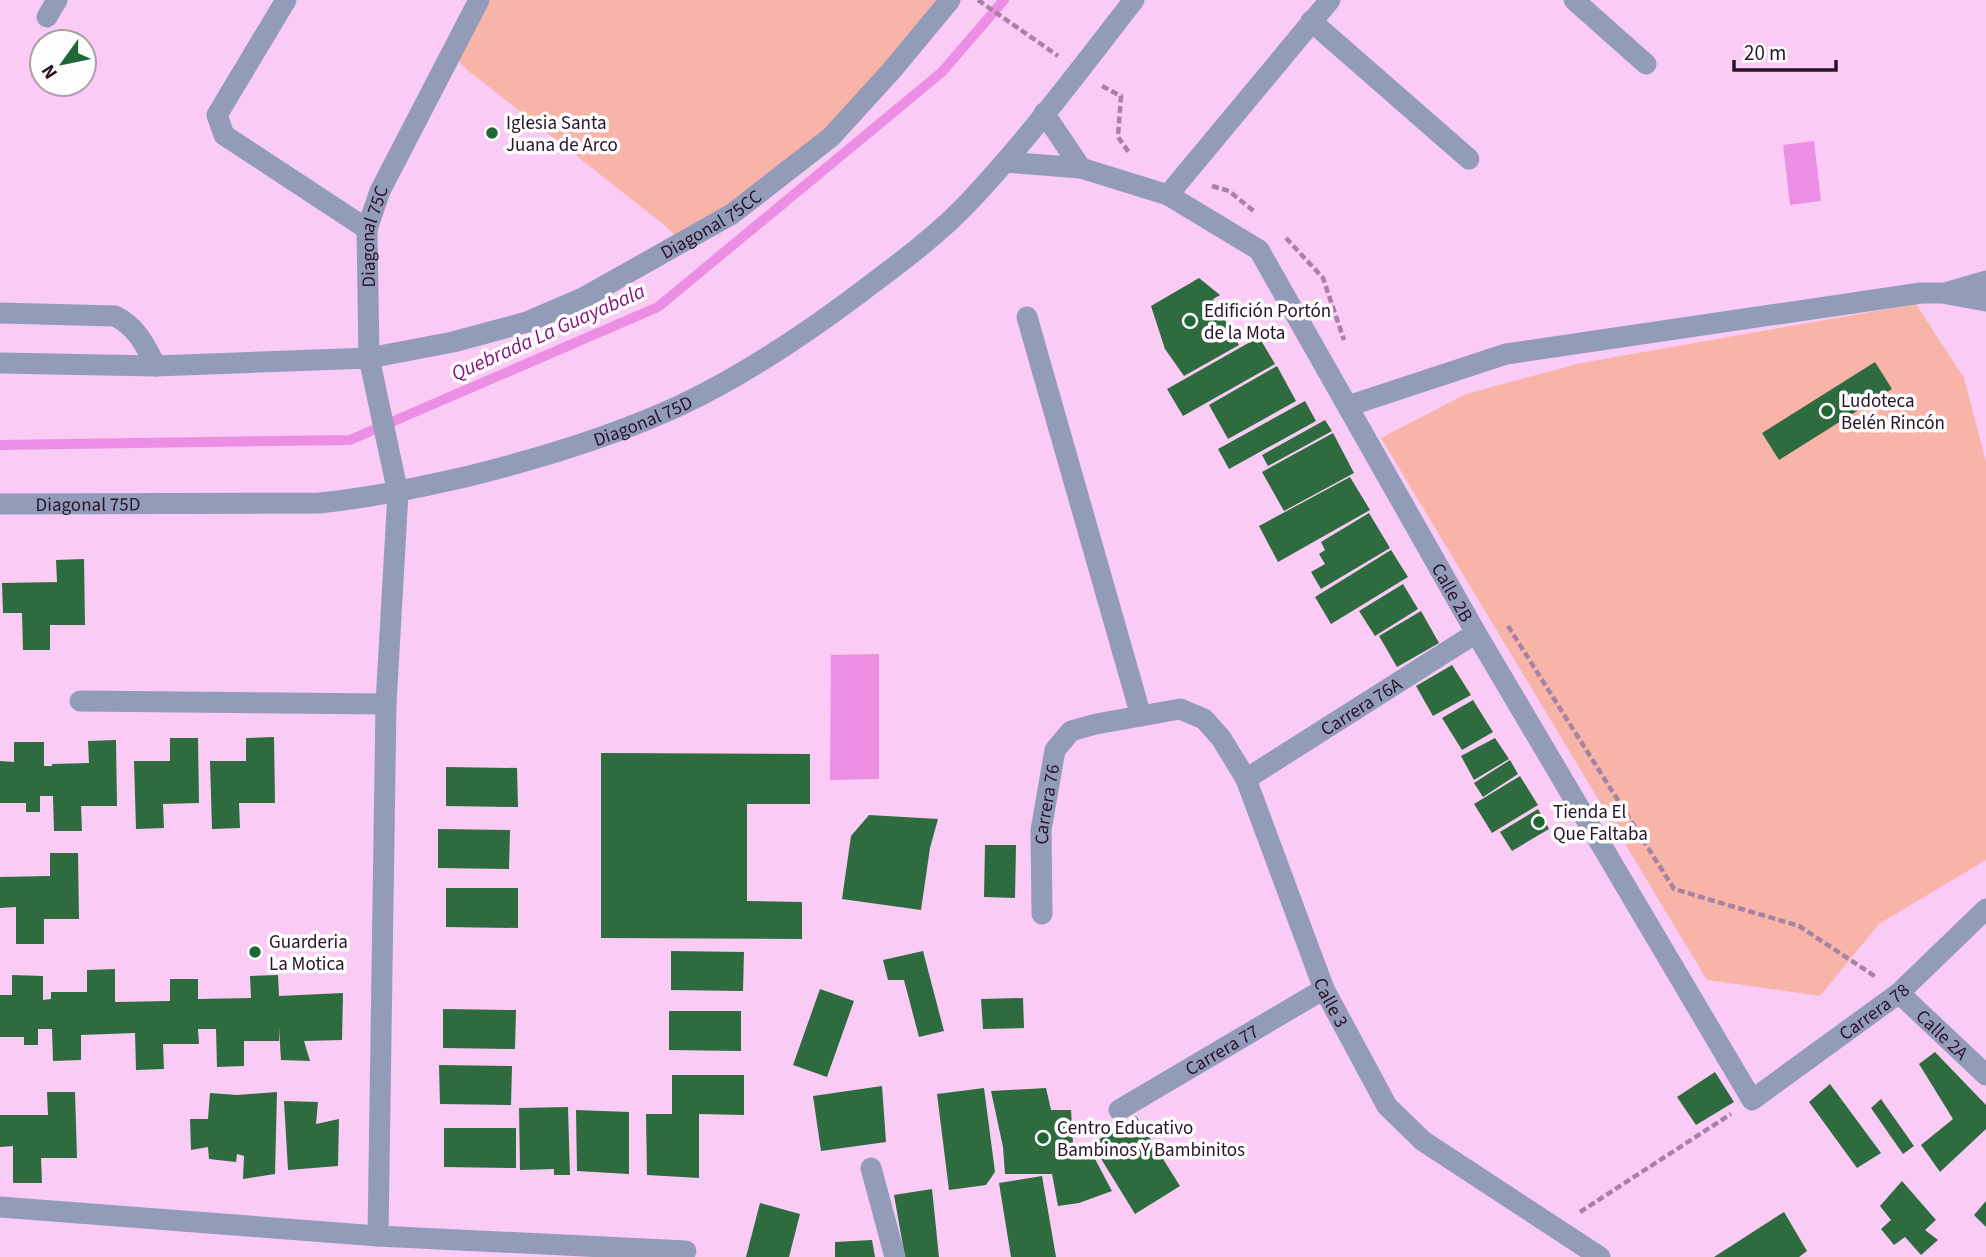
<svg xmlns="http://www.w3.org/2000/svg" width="1986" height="1257" font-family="'Source Sans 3',sans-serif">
<rect width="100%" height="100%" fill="#facbf5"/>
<path fill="#f8b4a8" d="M 481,0 L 950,0 L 831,137 L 683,242 L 663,224 L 466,69 L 452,53 Z
M 1916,304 L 1964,378 L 1986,462 L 1986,860 L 1879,924 L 1820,996 L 1707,980 L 1381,438 L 1466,394 L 1581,363 Z"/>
<path fill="#ec8ee4" d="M 1814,141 L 1821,201 L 1790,205 L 1783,145 Z
M 879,654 L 879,779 L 830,780 L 831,655 Z"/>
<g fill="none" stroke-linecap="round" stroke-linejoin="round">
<path stroke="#ec8ee4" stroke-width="10" d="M 0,445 L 350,440 L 658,307 L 942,72 L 1004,0"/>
</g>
<path fill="#2e6b3e" d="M 1199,278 L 1220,295 L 1213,299 L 1239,345 L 1184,376 L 1165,349 L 1151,306 Z
M 1259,337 L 1275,364 L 1183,416 L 1167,389 Z
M 1875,362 L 1892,389 L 1779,460 L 1762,433 Z
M 1277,366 L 1296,401 L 1228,439 L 1209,405 Z
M 1305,401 L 1316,421 L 1229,469 L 1218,449 Z
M 1325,420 L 1332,431 L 1268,466 L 1262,455 Z
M 1333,433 L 1354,473 L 1284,511 L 1262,472 Z
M 1350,477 L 1370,510 L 1278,562 L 1259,526 Z
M 1369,513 L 1390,548 L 1321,589 L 1311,572 L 1325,564 L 1319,554 L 1325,550 L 1321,542 Z
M 1391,550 L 1408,577 L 1331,624 L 1315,597 Z
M 84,559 L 85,625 L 50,625 L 50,650 L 23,650 L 22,613 L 3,613 L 2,583 L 57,582 L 56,560 Z
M 1403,584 L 1418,609 L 1375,636 L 1359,611 Z
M 1421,611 L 1439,643 L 1397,667 L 1379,636 Z
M 1452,665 L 1471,695 L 1433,716 L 1416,686 Z
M 1473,700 L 1493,732 L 1462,750 L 1442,718 Z
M 274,737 L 275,803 L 239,803 L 240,828 L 212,829 L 210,761 L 246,761 L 246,738 Z
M 170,738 L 198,738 L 199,803 L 163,804 L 164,828 L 136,829 L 134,761 L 170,761 Z
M 1495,738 L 1509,759 L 1474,780 L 1461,756 Z
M 116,740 L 117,806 L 81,806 L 82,831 L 54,831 L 53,796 L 40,796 L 40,812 L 26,812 L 26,803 L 0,803 L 0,761 L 14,762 L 14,742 L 44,742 L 44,766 L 52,766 L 52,764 L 89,763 L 88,741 Z
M 601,753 L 810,754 L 810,804 L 747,804 L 747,901 L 802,902 L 802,939 L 601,938 Z
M 1510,760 L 1518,774 L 1483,797 L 1474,783 Z
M 446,767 L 517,768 L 518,807 L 446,806 Z
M 1520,776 L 1538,805 L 1492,833 L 1474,804 Z
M 1538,809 L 1549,829 L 1512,851 L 1500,832 Z
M 869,815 L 938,819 L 930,848 L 921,910 L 842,899 L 851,836 Z
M 438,829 L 510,830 L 509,869 L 438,868 Z
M 985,845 L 1016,845 L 1015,898 L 984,897 Z
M 50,853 L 78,853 L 79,919 L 44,919 L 44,944 L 16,944 L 16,907 L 0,908 L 0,877 L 50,876 Z
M 446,888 L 518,888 L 518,928 L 446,927 Z
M 671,951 L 744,952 L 743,991 L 671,990 Z
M 923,951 L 944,1031 L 919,1037 L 904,980 L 888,980 L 883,960 Z
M 115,969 L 115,1002 L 170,1001 L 170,979 L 198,979 L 198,999 L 251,998 L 250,976 L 278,975 L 279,996 L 343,993 L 342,1040 L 304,1041 L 310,1061 L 281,1060 L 279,1028 L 279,1041 L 244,1041 L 244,1066 L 217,1067 L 216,1029 L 198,1029 L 199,1044 L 163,1044 L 164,1069 L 136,1070 L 135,1033 L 81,1035 L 81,1060 L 53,1061 L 52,1029 L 38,1029 L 38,1045 L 24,1045 L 24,1037 L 0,1037 L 0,995 L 12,995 L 12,975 L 43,976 L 43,1000 L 51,999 L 51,992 L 87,992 L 87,970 Z
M 820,989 L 854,1001 L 827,1077 L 793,1065 Z
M 1023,998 L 1024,1028 L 983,1029 L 981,999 Z
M 443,1009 L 516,1010 L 515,1049 L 443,1048 Z
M 669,1011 L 741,1011 L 741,1051 L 669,1050 Z
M 1935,1052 L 1986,1105 L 1986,1129 L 1940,1172 L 1921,1145 L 1953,1119 L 1919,1064 Z
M 439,1065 L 512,1066 L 511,1105 L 440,1104 Z
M 1715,1072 L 1734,1102 L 1696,1125 L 1677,1097 Z
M 672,1075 L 744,1075 L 744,1115 L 699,1114 L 699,1178 L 647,1175 L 646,1114 L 672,1114 Z
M 1830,1084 L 1881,1153 L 1857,1168 L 1809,1102 Z
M 882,1086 L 886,1142 L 821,1151 L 813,1096 Z
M 984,1088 L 995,1172 L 986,1185 L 949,1190 L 937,1094 Z
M 1046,1088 L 1051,1110 L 1071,1110 L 1073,1143 L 1087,1144 L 1112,1191 L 1079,1203 L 1058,1206 L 1052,1174 L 1005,1174 L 1003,1147 L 991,1091 Z
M 47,1092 L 75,1092 L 77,1158 L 41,1158 L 42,1183 L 13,1183 L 13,1146 L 0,1147 L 0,1115 L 48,1115 Z
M 277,1092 L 275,1174 L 243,1179 L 244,1156 L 237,1154 L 236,1162 L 209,1159 L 208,1147 L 191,1150 L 190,1119 L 208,1119 L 210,1093 L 237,1095 Z
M 1881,1099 L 1914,1146 L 1903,1154 L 1871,1108 Z
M 284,1101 L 318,1102 L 316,1124 L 339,1119 L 338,1166 L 288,1170 Z
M 568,1107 L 570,1175 L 554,1175 L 554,1169 L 520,1170 L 519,1108 Z
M 576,1110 L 629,1112 L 629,1174 L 577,1171 Z
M 1136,1116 L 1180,1186 L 1135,1214 L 1092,1144 Z
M 444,1128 L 516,1128 L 516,1168 L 444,1167 Z
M 1042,1176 L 1056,1257 L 1011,1257 L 999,1183 Z
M 1902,1181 L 1936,1220 L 1925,1230 L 1938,1240 L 1921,1255 L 1905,1237 L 1894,1245 L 1881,1229 L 1891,1220 L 1880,1206 Z
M 932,1189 L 939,1257 L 905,1257 L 894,1195 Z
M 1986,1201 L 1986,1227 L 1974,1215 Z
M 760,1203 L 800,1214 L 789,1257 L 746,1257 Z
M 1784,1212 L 1807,1251 L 1799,1257 L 1714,1257 Z
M 872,1240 L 875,1257 L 835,1257 L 835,1242 Z"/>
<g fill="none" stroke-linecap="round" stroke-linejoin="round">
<path stroke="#a782a3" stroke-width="4.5" stroke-dasharray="7 3.5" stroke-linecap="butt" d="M 978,0 L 1058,56
M 1102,86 L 1121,96 L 1118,137 L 1130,154
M 1212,186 L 1229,191 L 1255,212
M 1286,238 L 1323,278 L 1344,340
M 1508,626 L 1674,889 L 1799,926 L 1876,977
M 1580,1212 L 1731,1114"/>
<g stroke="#929cb9" stroke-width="21">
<path d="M 286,0 L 217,115 L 224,135 L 367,229"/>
<path d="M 1574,0 L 1646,64"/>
<path d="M 47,17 L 57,0"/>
<path d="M 1311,21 L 1469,159"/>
<path d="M 1044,113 L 1081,168"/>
<path id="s1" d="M 1005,162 L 1081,168 L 1168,195 L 1259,250 L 1476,633 L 1752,1100 L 1899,993 L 1986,909"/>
<path d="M 1168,195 L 1330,0"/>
<path d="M 1948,292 L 1986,281"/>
<path d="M 0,313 L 115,316 C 137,327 145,345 156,366"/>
<path d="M 1027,317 L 1141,716"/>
<path id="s2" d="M 0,363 L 156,366 L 369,358 L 453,342 L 527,322 L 583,298 L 732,214 L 831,137 L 892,70 L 950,0"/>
<path d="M 1348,406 L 1506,354 L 1921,293 L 1942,293 L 1986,301"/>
<path id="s3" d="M 0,504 L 319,503 C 369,498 416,488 465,477 C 538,459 612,437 681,405 C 749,373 813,329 873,283 C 905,259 938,234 966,205 C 1027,141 1080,69 1134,0"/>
<path d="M 80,701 L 386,704"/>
<path id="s4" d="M 1246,779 L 1476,633"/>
<path id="s5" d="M 1042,914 L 1041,830 L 1055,750 L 1071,731 L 1096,724 L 1180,709 L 1204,719 L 1221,738 L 1246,779 L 1324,989 L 1387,1106 L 1423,1141 L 1600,1257"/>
<path id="s6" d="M 1899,993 L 1986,1075"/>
<path id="s7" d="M 1119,1110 L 1324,989"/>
<path d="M 871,1168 L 895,1257"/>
<path d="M 0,1207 L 378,1236 L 686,1251"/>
<path id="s8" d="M 378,1236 L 386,704 L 398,493 L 369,358 L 367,229 L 380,191 L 479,0"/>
</g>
</g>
<g fill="#1e6835" stroke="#fdfdfd" stroke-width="2.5">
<circle cx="492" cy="133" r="7"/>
<circle cx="1190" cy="321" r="7"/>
<circle cx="1827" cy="411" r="7"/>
<circle cx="1539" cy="822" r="7"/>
<circle cx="255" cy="952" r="7"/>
<circle cx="1043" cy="1138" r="7"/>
</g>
<g text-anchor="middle" stroke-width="7" stroke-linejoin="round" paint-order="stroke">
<g font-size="19" fill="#291327" stroke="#fdfdfd" text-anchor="start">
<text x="506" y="129">Iglesia Santa<tspan x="506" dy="22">Juana de Arco</tspan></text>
<text x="1204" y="317">Edifición Portón<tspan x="1204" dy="22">de la Mota</tspan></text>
<text x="1841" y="407">Ludoteca<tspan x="1841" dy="22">Belén Rincón</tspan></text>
<text x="1553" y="818">Tienda El<tspan x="1553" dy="22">Que Faltaba</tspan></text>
<text x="269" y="948">Guarderia<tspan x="269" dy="22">La Motica</tspan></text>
<text x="1057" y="1134">Centro Educativo<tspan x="1057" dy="22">Bambinos Y Bambinitos</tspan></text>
</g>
<g font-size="19" fill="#291327" stroke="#fdfdfd">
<text dy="7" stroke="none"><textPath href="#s2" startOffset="740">Diagonal 75CC</textPath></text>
<text dy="7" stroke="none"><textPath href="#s8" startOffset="1004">Diagonal 75C</textPath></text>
<text dy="7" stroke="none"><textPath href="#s3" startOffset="654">Diagonal 75D</textPath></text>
<text dy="7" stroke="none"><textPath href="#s3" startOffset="88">Diagonal 75D</textPath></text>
<text dy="7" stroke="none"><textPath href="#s1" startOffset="667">Calle 2B</textPath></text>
<text dy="7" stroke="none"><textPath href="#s4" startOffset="136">Carrera 76A</textPath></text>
<text dy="7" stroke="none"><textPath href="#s5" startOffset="110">Carrera 76</textPath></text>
<text dy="7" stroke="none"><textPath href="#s5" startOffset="640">Calle 3</textPath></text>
<text dy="7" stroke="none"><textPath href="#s1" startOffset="1407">Carrera 78</textPath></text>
<text dy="7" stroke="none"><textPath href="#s6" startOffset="60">Calle 2A</textPath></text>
<text dy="7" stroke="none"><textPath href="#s7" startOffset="119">Carrera 77</textPath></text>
</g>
<g font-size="21" font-style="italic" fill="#861382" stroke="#fdfdfd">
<text transform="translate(548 332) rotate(-24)" y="7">Quebrada La Guayabala</text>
</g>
</g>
<g transform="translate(63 63) rotate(237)"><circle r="33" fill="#fdfdfd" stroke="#a89fa7" stroke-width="2"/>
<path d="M0-5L12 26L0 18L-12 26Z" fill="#1e6835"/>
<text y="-10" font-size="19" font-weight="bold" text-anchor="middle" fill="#291327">N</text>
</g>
<path d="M1734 60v10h102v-10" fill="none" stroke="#291327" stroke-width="3.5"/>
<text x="1744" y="60" font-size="21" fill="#291327" stroke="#fdfdfd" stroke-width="5" paint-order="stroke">20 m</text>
</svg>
